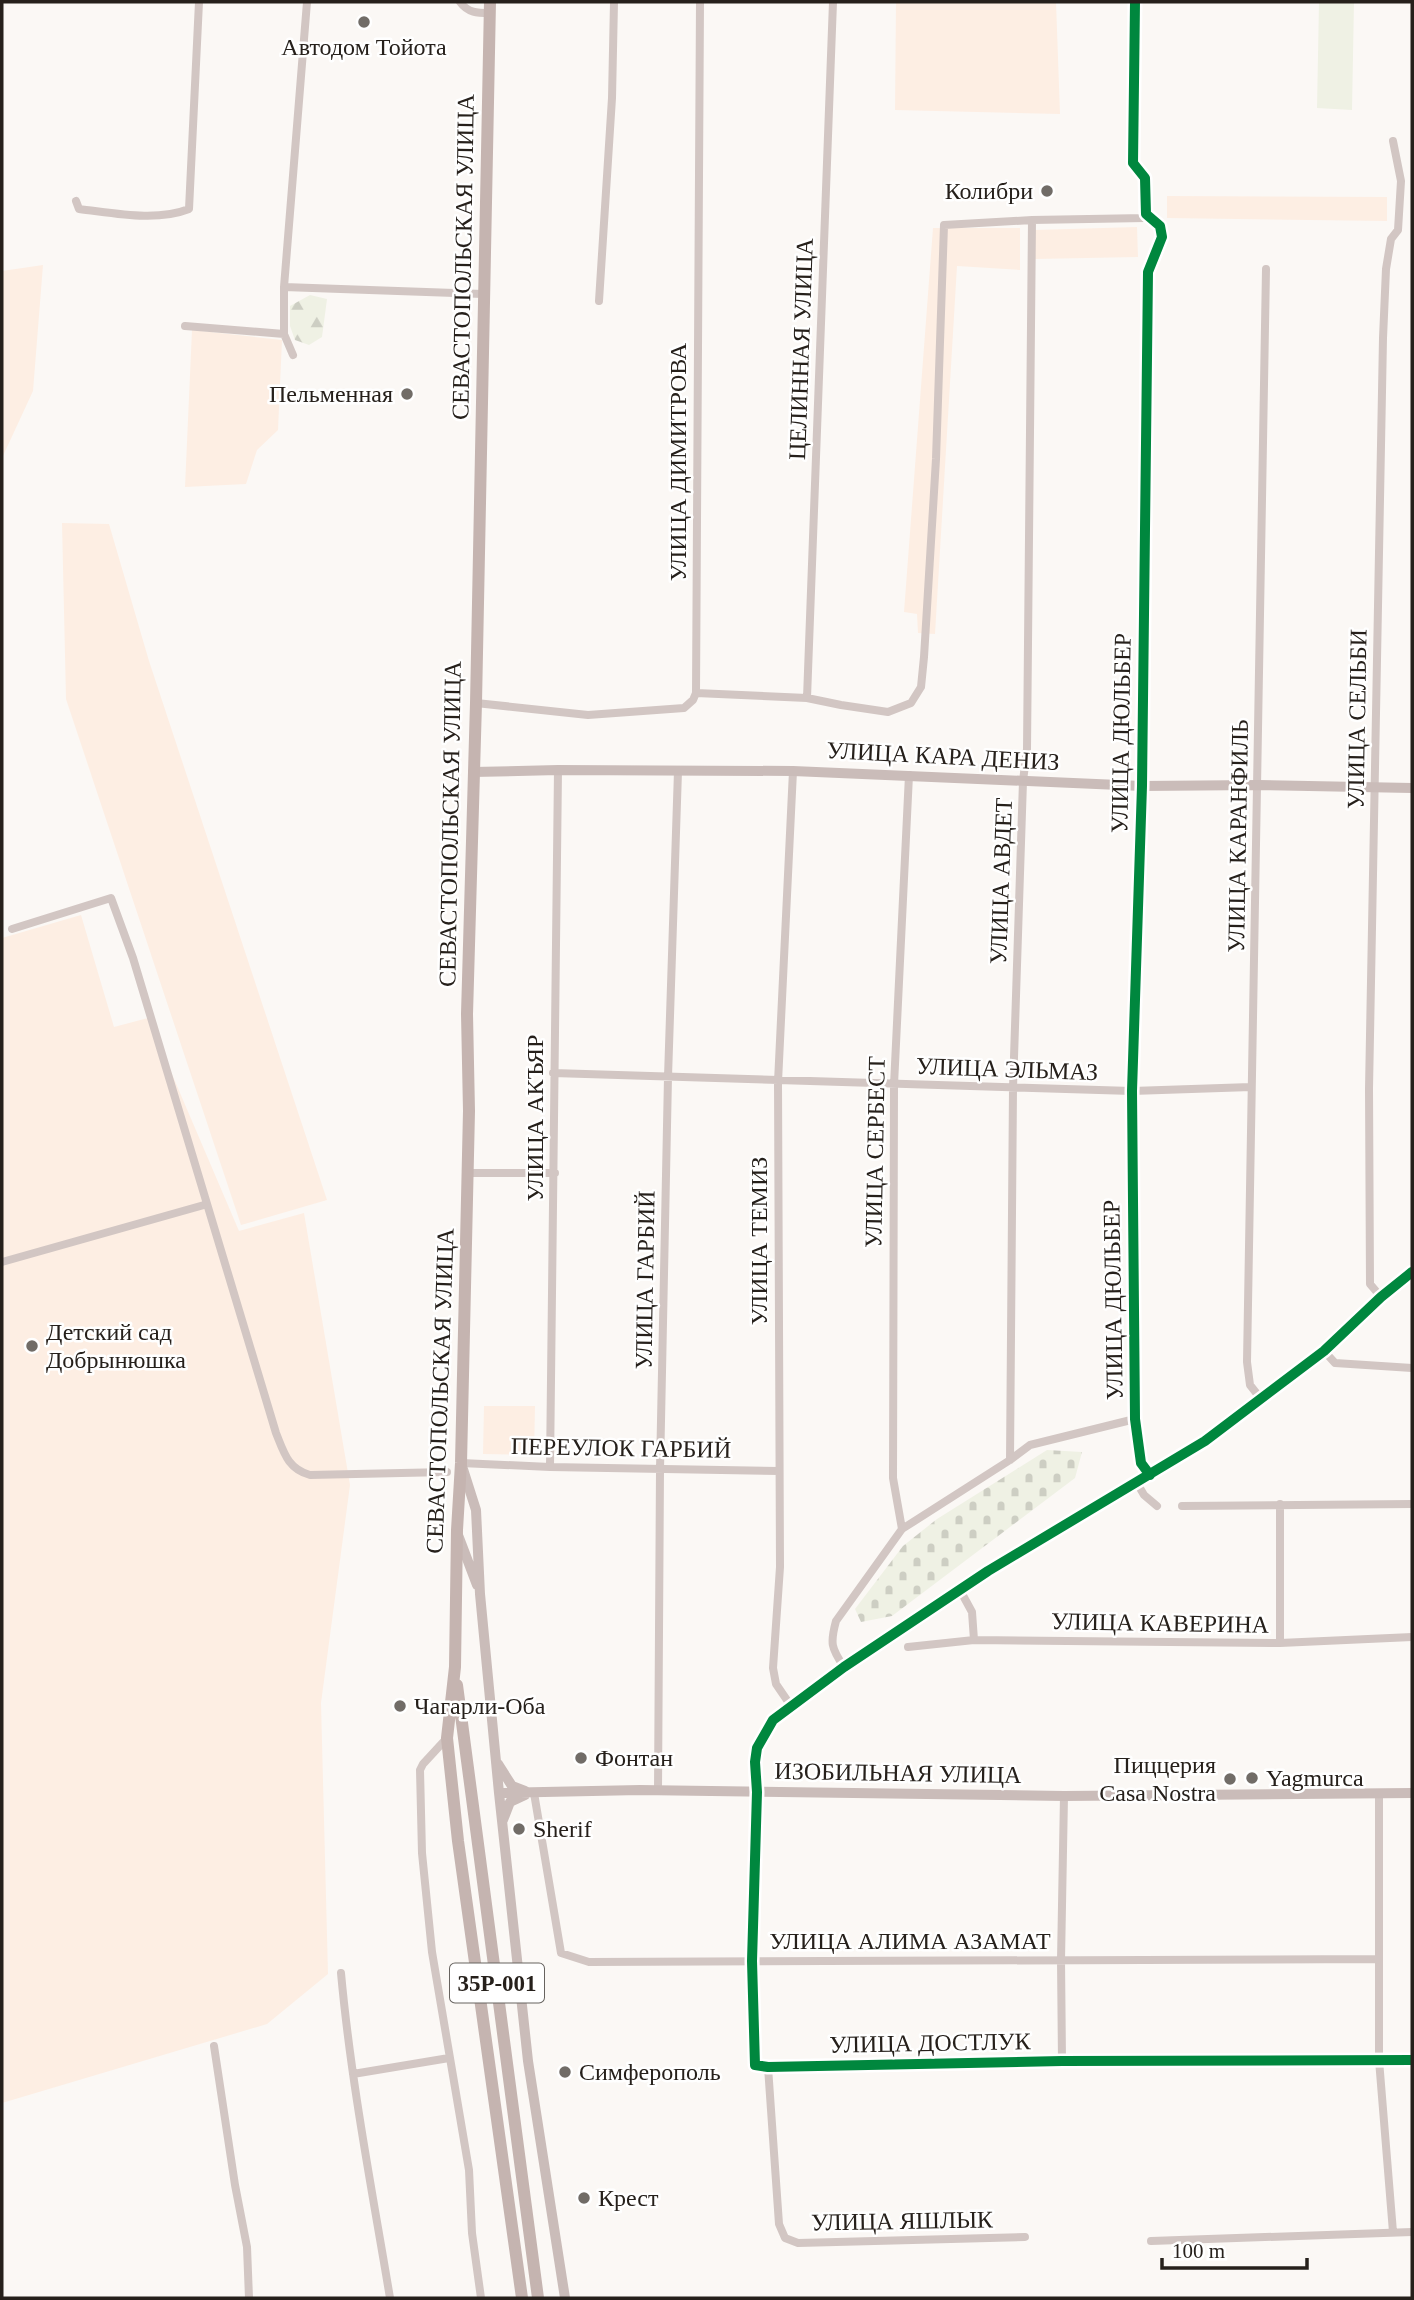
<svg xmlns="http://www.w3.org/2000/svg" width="1414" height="2300" font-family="Georgia,serif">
<defs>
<pattern id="forest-firs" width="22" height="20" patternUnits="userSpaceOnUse" patternTransform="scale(1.75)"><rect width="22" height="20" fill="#eff1e4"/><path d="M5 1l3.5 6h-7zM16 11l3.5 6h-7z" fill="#cdcec3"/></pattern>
<pattern id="cemetery-stones" width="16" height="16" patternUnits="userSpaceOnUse" patternTransform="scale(1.75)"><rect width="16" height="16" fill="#eff1e4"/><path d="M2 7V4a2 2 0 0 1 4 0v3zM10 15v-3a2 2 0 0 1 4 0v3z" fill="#cdcec3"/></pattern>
</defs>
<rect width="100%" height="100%" fill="#fbf8f5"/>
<path fill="#fdeee3" d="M 896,2 L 1056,2 L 1060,114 L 895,110 Z
M 1167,196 L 1387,197 L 1387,221 L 1167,218 Z
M 1137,227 L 1138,257 L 1035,259 L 1035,230 Z
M 933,228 L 1020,228 L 1020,270 L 957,266 L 935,634 L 918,633 L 917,614 L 904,612 Z
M 43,265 L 33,391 L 2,458 L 2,271 Z
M 192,330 L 282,340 L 278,430 L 257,450 L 246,484 L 185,487 Z
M 62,523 L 109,524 L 149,661 L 327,1200 L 241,1225 L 66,699 Z
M 81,915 L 114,1027 L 148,1018 L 239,1231 L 304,1213 L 350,1485 L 321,1703 L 328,1974 L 267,2024 L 2,2103 L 2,938 Z
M 484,1406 L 535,1406 L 534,1455 L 483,1454 Z"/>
<path fill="#eff1e4" d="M 1319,2 L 1354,2 L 1352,110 L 1317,108 Z"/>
<path fill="url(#forest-firs)" d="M 310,295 L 327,299 L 322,337 L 309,345 L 295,340 L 290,326 L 290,306 Z"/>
<path fill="url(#cemetery-stones)" d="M 1047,1450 L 1082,1452 L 1075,1478 L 892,1616 L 861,1622 L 855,1609 L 903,1546 L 937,1519 Z"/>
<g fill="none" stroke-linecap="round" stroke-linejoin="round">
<path stroke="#d2c6c3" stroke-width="8" d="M 460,2 C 468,13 477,13 490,13
M 1135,2 L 1133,163 L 1145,178 L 1146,214 L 1160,226 L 1162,237 L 1148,272 L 1142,786 L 1132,1091 L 1135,1419 L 1141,1463 L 1150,1475
M 76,201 L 79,209 C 114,213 156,222 189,209 L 199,2
M 284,287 L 483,294
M 599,301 L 612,98 L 614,2
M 185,326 L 284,334
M 293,355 L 284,334 L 284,287 L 307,2
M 696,693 L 807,698 L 841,705 L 888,712 L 911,703 L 921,687 L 924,657 L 936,459 L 944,225 L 1032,220 L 1145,218 L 1146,214
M 807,698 L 833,2
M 476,703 L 588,715 L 684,708 L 693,700 L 696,693 L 700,2
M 12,929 L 111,898 L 133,958 L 276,1433 C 284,1453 288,1469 310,1475 L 447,1472
M 553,1073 L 1132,1091 L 1251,1087
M 467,1173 L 555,1173
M 2,1262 L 204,1205
M 1381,1297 L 1370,1284 L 1369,1089 L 1383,338 L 1386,269 L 1391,239 L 1398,230 L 1401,181 L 1393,141
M 1324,1351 L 1335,1363 L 1412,1368
M 1261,1399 L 1250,1385 L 1247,1362 L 1266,269
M 1010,1460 L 1013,1088 L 1023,781 L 1027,749 L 1032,220
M 461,1463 L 550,1467 L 779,1471
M 550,1467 L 558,770
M 1137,1483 L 1144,1495 L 1157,1506
M 1182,1506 L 1412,1504
M 902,1529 L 893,1478 L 894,1085 L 909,775
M 960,1590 L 972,1612 L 974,1640
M 1280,1643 L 1280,1504
M 908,1647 L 974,1640 L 1280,1643 L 1412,1637
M 844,1667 C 831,1648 830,1643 836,1621 L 902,1529 L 1010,1460 L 1030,1445 L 1135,1419
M 791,1706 L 776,1684 L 773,1668 L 780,1567 L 778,1082 L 793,771
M 447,1738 L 423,1764 L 420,1770 L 422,1853 L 432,1952 L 469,2170 L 472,2233 L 481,2298
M 658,1791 L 660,1470 L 668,1077 L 678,771
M 757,1792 L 752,1961 L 755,2065 L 768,2067 L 1062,2061 L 1412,2060
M 534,1793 L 561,1953 L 589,1962 L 1379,1959
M 1379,1793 L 1379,2060 L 1393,2232
M 341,1973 C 351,2082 372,2190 390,2298
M 214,2046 L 235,2185 L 247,2247 L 249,2298
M 1062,2061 L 1061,1960 L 1064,1796
M 768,2067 L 779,2224 L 785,2238 L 798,2243 L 1025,2237
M 353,2074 L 449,2058
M 1151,2241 L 1412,2232"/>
<path stroke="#d2c6c3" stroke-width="10" d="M 757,1792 L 757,1748 L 773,1720 L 791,1706 L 844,1667 L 988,1571 L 1205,1441 L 1324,1351 L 1381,1297 L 1412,1272"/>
<path stroke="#cabcb9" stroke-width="10" d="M 473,772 L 558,770 L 793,771 L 1142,786 L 1259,785 L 1412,788
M 462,1466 L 476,1510 L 480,1594 L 499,1793 L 640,1790 L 1064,1796 L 1412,1793
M 458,1535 L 477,1585
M 498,1764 L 512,1786 L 525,1791
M 499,1793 L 528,2061 L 565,2298
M 503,1820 L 510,1802 L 525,1795"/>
<path stroke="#c5b4b0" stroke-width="12" d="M 490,2 L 476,703 L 467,1014 L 469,1111 L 461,1463 L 457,1530 L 455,1667 L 447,1738 L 458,1841 L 522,2298
M 457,1685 L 538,2298"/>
<defs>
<path id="cycleway" d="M 1135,2 L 1133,163 L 1145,178 L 1146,214 L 1160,226 L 1162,237 L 1148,272 L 1142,786 L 1132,1091 L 1135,1419 L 1141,1463 L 1150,1475
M 1412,1272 L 1381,1297 L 1324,1351 L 1205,1441 L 988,1571 L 844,1667 L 773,1720 L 757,1748 L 755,1762 L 757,1792 L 752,1961 L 755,2065 L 768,2067 L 1062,2061 L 1412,2060"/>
</defs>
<use href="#cycleway" stroke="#fff" stroke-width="15"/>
<use href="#cycleway" stroke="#00873e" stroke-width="10"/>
</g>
<g fill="#716c67" stroke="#fff" stroke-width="2.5">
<circle cx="364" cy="22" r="7"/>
<circle cx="1047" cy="191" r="7"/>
<circle cx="407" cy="394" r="7"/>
<circle cx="32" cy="1346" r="7"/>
<circle cx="400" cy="1706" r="7"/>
<circle cx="581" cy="1758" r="7"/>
<circle cx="1252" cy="1778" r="7"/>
<circle cx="1230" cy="1779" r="7"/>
<circle cx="519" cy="1829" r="7"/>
<circle cx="565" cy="2072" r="7"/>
<circle cx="584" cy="2198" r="7"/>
</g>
<g text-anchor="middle" stroke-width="5" stroke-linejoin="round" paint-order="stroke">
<rect fill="#fff" stroke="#67635f" stroke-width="2" x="450" y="1963.5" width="94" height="39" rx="5"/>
<g font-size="23" font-weight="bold" fill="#26201b">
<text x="497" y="1991">35Р-001</text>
</g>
<g font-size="24" fill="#26201b" stroke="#fff" text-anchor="start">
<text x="364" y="55" text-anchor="middle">Автодом Тойота</text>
<text x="1033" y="199" text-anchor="end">Колибри</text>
<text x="393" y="402" text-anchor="end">Пельменная</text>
<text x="46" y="1340">Детский сад<tspan x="46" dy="28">Добрынюшка</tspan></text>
<text x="414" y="1714">Чагарли-Оба</text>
<text x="595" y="1766">Фонтан</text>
<text x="1216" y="1773" text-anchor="end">Пиццерия<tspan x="1216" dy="28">Casa Nostra</tspan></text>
<text x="1266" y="1786">Yagmurca</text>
<text x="533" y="1837">Sherif</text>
<text x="579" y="2080">Симферополь</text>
<text x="598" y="2206">Крест</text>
</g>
<g font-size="24" fill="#26201b" stroke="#fff">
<text transform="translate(463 257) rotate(-89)" y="8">СЕВАСТОПОЛЬСКАЯ УЛИЦА</text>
<text transform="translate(801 349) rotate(-88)" y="8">ЦЕЛИННАЯ УЛИЦА</text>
<text transform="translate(678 462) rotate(-90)" y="8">УЛИЦА ДИМИТРОВА</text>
<text transform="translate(1357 719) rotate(-89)" y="8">УЛИЦА СЕЛЬБИ</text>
<text transform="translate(1121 733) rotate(-89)" y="8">УЛИЦА ДЮЛЬБЕР</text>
<text transform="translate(943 756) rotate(3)" y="8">УЛИЦА КАРА ДЕНИЗ</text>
<text transform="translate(450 824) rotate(-89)" y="8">СЕВАСТОПОЛЬСКАЯ УЛИЦА</text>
<text transform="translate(1238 836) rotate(-89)" y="8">УЛИЦА КАРАНФИЛЬ</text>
<text transform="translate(1001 881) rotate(-88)" y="8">УЛИЦА АВДЕТ</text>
<text transform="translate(1007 1069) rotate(2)" y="8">УЛИЦА ЭЛЬМАЗ</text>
<text transform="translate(535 1118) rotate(-90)" y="8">УЛИЦА АКЪЯР</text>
<text transform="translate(875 1152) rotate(-89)" y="8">УЛИЦА СЕРБЕСТ</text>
<text transform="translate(759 1241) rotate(-90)" y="8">УЛИЦА ТЕМИЗ</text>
<text transform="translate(645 1280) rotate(-89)" y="8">УЛИЦА ГАРБИЙ</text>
<text transform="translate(1113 1300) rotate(-91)" y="8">УЛИЦА ДЮЛЬБЕР</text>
<text transform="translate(440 1391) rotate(-88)" y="8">СЕВАСТОПОЛЬСКАЯ УЛИЦА</text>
<text transform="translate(621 1448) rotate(1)" y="8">ПЕРЕУЛОК ГАРБИЙ</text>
<text transform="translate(1160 1623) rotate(1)" y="8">УЛИЦА КАВЕРИНА</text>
<text transform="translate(898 1773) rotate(1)" y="8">ИЗОБИЛЬНАЯ УЛИЦА</text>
<text x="910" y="1949">УЛИЦА АЛИМА АЗАМАТ</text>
<text transform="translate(930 2043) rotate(-1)" y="8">УЛИЦА ДОСТЛУК</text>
<text transform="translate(902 2221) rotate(-1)" y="8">УЛИЦА ЯШЛЫК</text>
</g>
</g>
<rect width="1414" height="2300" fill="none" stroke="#26201b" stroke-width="7"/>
<path d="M1162 2258v10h145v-10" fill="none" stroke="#26201b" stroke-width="3.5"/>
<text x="1172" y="2258" font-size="21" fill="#26201b" stroke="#ffffff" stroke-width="5" paint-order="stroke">100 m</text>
</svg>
